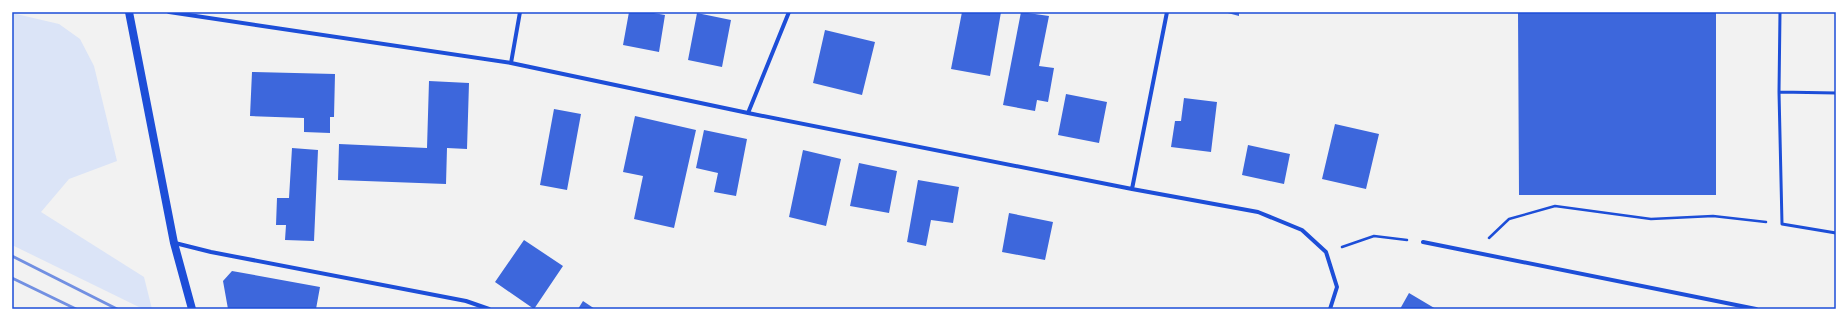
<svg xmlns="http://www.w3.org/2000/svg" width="1848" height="321" font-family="'Crimson Pro',serif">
<rect width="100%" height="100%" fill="#f2f2f2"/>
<path fill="#dbe4f7" d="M 12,13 L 59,24 L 80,39 L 94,66 L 117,161 L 69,179 L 41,212 L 144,277 L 152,309 L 143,309 L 12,245 Z"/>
<path fill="#3d67dc" d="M 629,12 L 648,12 L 665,15 L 659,52 L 623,45 Z
M 962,12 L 1001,12 L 990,76 L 951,69 Z
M 1021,12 L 1049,16 L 1039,66 L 1054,68 L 1048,102 L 1037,100 L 1035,111 L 1003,105 Z
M 1224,12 L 1239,12 L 1239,16 Z
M 1518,12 L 1716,12 L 1716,195 L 1519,195 Z
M 697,13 L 731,20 L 722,67 L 688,60 Z
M 825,30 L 875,42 L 862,95 L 813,83 Z
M 252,72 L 335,74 L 334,117 L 330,117 L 330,133 L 304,132 L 304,118 L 250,116 Z
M 429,81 L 469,83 L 467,149 L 447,148 L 446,184 L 338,180 L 339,144 L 427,148 Z
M 1066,94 L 1107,102 L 1099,143 L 1058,135 Z
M 1184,98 L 1217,102 L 1211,152 L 1171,147 L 1175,121 L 1181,121 Z
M 554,109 L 581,114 L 567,190 L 540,185 Z
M 635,116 L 696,130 L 674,228 L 634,219 L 643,176 L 623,172 Z
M 1335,124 L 1379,134 L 1366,189 L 1322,179 Z
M 704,130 L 747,139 L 736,196 L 714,192 L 718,173 L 696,168 Z
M 1248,145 L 1290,154 L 1284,184 L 1242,175 Z
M 292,148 L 318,150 L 314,241 L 285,240 L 286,225 L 276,225 L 277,198 L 289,198 Z
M 803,150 L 841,159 L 826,226 L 789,217 Z
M 859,163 L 897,171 L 889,213 L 850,206 Z
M 918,180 L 959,187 L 953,223 L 931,220 L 926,246 L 907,242 Z
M 1009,213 L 1053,222 L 1045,260 L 1002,252 Z
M 524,240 L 563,266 L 534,309 L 495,282 Z
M 232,271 L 320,287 L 316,309 L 228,309 L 223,281 Z
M 1409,293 L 1436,309 L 1400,309 Z
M 583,301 L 595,309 L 578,309 Z"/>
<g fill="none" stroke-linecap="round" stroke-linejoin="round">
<path stroke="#1d4ed8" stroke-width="2.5" d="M 1489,238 L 1509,219 L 1555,206 L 1651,219 L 1713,216 L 1766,222
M 1342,247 L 1374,236 L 1407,240"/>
<path stroke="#1d4ed8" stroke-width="3" d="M 1780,12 L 1779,92 L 1782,224 L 1836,233
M 1779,92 L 1836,93"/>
<path stroke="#1d4ed8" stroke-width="4" d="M 169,12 L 511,63 L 748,113 L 1132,189 L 1258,212 L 1302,230 L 1326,252 L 1337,287 L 1330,309
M 511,63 L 520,12
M 748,113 L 789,12
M 1132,189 L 1167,12
M 1423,242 L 1756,309
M 175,243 L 211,252 L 466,301 L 489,309"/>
<path stroke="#1d4ed8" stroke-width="8" d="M 129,12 L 174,243 L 192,309"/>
<path stroke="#7290e2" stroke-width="3" d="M 12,256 L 117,309
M 12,278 L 76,309"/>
</g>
<rect width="1848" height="321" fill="none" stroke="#ffffff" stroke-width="26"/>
<rect x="13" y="13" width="1822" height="295" fill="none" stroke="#1d4ed8" stroke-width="1.5"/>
</svg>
